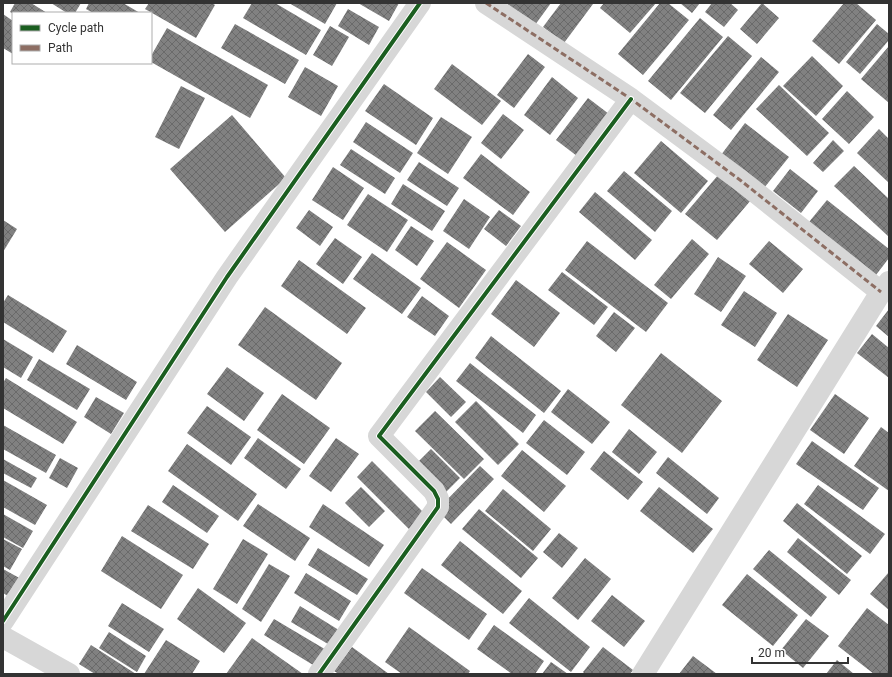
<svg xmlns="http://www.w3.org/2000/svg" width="892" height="677" font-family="Roboto,sans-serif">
<defs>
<pattern id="building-cross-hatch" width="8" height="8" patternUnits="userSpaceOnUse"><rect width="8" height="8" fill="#818181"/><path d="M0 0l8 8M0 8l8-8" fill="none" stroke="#6a6a6a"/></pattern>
</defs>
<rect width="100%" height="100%" fill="#fff"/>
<path fill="url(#building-cross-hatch)" d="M 15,3 L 31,3 L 47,13 L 12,13 L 10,12 Z
M 51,3 L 81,3 L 75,13 L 67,13 Z
M 89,3 L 123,3 L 140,13 L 93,13 L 86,9 Z
M 149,3 L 212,3 L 215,5 L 196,38 L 145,9 Z
M 252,3 L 275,3 L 321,30 L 306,55 L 243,18 Z
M 289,3 L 337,3 L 325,24 Z
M 358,3 L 399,3 L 389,21 Z
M 506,3 L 551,3 L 535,25 Z
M 561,3 L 593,4 L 564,43 L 543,27 Z
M 604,3 L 656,3 L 630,33 L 600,8 Z
M 660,3 L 668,3 L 689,20 L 643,75 L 618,54 Z
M 680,3 L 700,3 L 692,13 Z
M 712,3 L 730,3 L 738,10 L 724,27 L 705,12 Z
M 762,3 L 779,18 L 757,44 L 740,29 Z
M 844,3 L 856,3 L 876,20 L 839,64 L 812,41 Z
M 348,9 L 379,27 L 369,45 L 338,26 Z
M 3,14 L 13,21 L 13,54 L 3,48 Z
M 700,18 L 723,37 L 671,100 L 648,81 Z
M 235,24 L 299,60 L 285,84 L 221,48 Z
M 877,24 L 889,34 L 889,40 L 860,74 L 846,62 Z
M 330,26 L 349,37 L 332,66 L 313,55 Z
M 167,28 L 268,85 L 250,118 L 151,62 L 151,56 Z
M 728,36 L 752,56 L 705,113 L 680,93 Z
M 889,46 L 889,103 L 861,79 Z
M 528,54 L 545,67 L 514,108 L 497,95 Z
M 812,56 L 843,86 L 816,116 L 783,86 Z
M 761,57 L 779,72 L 731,130 L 713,115 Z
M 452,64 L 501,101 L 482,125 L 434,89 Z
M 305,67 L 338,86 L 321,116 L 288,97 Z
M 552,77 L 578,98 L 550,135 L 524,115 Z
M 384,84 L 433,118 L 416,145 L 365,111 Z
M 779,85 L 829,133 L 807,156 L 756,109 Z
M 181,86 L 205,98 L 179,149 L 155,137 Z
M 847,91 L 874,117 L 849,144 L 822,119 Z
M 588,98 L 609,114 L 577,156 L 556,140 Z
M 503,114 L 524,130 L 501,159 L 481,143 Z
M 232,115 L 286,178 L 225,232 L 170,169 Z
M 441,117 L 472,137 L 448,174 L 417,153 Z
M 366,122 L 413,153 L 400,173 L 353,142 Z
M 745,123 L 789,157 L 764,188 L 721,155 Z
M 879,129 L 889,139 L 889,183 L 857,153 Z
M 833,140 L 844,151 L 823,172 L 813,163 Z
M 661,141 L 708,181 L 681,213 L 634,173 Z
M 351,149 L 395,178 L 385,194 L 340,165 Z
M 481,154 L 530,192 L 513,215 L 463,178 Z
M 419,162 L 459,188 L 447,206 L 407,180 Z
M 854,166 L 889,199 L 889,237 L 834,186 Z
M 333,167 L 364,188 L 343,220 L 312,200 Z
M 790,169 L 818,191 L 801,213 L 773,191 Z
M 624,171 L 672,211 L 655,232 L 607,191 Z
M 719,174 L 751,200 L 717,240 L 685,214 Z
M 403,184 L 445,211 L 432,231 L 391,204 Z
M 595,192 L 652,240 L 635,260 L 579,212 Z
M 368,194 L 408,220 L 387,252 L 347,225 Z
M 464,199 L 490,217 L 469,249 L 443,231 Z
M 827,200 L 889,249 L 889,258 L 876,275 L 809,222 Z
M 309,210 L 333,227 L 320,246 L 296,228 Z
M 499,210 L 521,226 L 506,246 L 484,229 Z
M 3,220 L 17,229 L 3,252 Z
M 411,226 L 434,241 L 417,266 L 395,250 Z
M 335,238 L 362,257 L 343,284 L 316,264 Z
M 692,239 L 709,254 L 671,299 L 654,285 Z
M 587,241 L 668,303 L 646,332 L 565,270 Z
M 769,241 L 803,269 L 783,293 L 749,264 Z
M 447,242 L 486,270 L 459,308 L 420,279 Z
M 372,253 L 421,288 L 402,314 L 353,279 Z
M 718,257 L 746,276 L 721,312 L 694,294 Z
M 299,260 L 366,308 L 347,334 L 281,286 Z
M 562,272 L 608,307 L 594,325 L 548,290 Z
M 516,280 L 560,313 L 534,347 L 491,314 Z
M 744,291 L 777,313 L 755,347 L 721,325 Z
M 8,295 L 67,331 L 53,353 L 3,322 L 3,303 Z
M 422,296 L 449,316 L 435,336 L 407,317 Z
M 265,307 L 342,363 L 316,400 L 238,345 Z
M 889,309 L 889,337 L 876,326 Z
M 614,312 L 635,328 L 616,352 L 596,336 Z
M 788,314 L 828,340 L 797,387 L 757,360 Z
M 872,334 L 889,348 L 889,378 L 857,353 Z
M 491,336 L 561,391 L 544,413 L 475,358 Z
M 3,339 L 33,357 L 21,378 L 3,367 Z
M 77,345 L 137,382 L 126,400 L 66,364 Z
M 661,353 L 722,401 L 682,453 L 621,405 Z
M 39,359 L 90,389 L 77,410 L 27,380 Z
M 470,363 L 536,415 L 523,433 L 456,381 Z
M 227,367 L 264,393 L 244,421 L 207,394 Z
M 440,377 L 466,402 L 451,417 L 426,392 Z
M 6,378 L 77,422 L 63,444 L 3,408 L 3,383 Z
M 568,389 L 610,422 L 592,444 L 551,412 Z
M 282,394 L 330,428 L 304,464 L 257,430 Z
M 835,394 L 869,418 L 844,454 L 810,430 Z
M 96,397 L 124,413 L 111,434 L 84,417 Z
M 476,401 L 519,444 L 498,465 L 455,422 Z
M 207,406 L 251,437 L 231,465 L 187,433 Z
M 435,411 L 484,459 L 464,479 L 415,431 Z
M 544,420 L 585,452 L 567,475 L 526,443 Z
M 3,425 L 56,455 L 46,473 L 3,449 Z
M 881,427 L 889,433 L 889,491 L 854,466 Z
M 629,429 L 657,452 L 639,474 L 612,452 Z
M 258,438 L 301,469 L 286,489 L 244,458 Z
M 336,438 L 359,454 L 331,492 L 309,476 Z
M 812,441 L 879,488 L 863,510 L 796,464 Z
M 187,444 L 257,494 L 238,521 L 168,471 Z
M 431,449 L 460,478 L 443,495 L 413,467 Z
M 522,450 L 566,486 L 544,512 L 501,476 Z
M 604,451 L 643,482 L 628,500 L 590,469 Z
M 668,457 L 719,498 L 707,514 L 656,473 Z
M 60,458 L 78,468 L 67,488 L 49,478 Z
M 3,459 L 37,478 L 31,488 L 3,473 Z
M 372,461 L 425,514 L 409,529 L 357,477 Z
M 480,466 L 494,479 L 451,524 L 437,510 Z
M 3,480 L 47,505 L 35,525 L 3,507 Z
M 173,485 L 219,516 L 207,533 L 162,502 Z
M 818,485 L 885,534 L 870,554 L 804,504 Z
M 361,487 L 385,511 L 369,527 L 345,503 Z
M 659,487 L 713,529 L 693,553 L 640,511 Z
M 503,489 L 551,529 L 533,551 L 485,511 Z
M 797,503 L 862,556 L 847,574 L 783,521 Z
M 258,504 L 310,538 L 295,561 L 243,526 Z
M 323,504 L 384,545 L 369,567 L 309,527 Z
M 148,505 L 209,544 L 193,569 L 131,531 Z
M 479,509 L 538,558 L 521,578 L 462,529 Z
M 3,514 L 33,531 L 23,548 L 3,537 Z
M 559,533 L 578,548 L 562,568 L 543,552 Z
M 122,536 L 183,575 L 161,609 L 101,571 Z
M 798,538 L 851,580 L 839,595 L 787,552 Z
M 3,539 L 22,549 L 10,570 L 3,566 Z
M 243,539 L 268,554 L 237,604 L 213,589 Z
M 460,541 L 522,591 L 503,614 L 441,565 Z
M 318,548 L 368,579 L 357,595 L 308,565 Z
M 769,550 L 827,597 L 811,617 L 753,569 Z
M 585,558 L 611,579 L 578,620 L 552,598 Z
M 269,564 L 290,576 L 261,622 L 242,609 Z
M 422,568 L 487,614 L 469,640 L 404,593 Z
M 3,569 L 23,580 L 13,599 L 3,593 Z
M 889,572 L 889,610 L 870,594 Z
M 306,573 L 351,601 L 339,621 L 294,593 Z
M 747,574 L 798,615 L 773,646 L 722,605 Z
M 198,588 L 246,623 L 224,653 L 177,619 Z
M 612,595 L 645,621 L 624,647 L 591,621 Z
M 529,598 L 590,647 L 571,672 L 509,623 Z
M 122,603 L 164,629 L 149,652 L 108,626 Z
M 300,606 L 342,632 L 333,647 L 291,622 Z
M 867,608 L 889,625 L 889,674 L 874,674 L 838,646 Z
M 274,619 L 328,651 L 318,668 L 264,635 Z
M 806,619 L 829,636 L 803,668 L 781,650 Z
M 494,625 L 544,661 L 535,674 L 512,674 L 477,649 Z
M 409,627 L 470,671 L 468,674 L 402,674 L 385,662 Z
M 109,632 L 146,656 L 137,672 L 99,648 Z
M 252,638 L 303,674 L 226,674 Z
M 166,640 L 200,661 L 192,674 L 144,674 Z
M 91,645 L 136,674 L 95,674 L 79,664 Z
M 352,647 L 389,674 L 339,674 L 334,671 Z
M 603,647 L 633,670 L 630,674 L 585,674 L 583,672 Z
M 693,656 L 717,674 L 679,674 Z
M 837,660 L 854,674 L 826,674 Z
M 551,662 L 568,674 L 542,674 Z"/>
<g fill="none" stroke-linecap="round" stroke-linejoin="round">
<path stroke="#d7d7d7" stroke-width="22" d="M 486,3 L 631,99 L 740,180 L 881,292
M 3,621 L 227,277 L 420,3
M 3,637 L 69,674
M 319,674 L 438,507 L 438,499 L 434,491 L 379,436 L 631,99
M 643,674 L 881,292 L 889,282"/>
<path stroke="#8d6e63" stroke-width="3" stroke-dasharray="6 3" stroke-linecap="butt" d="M 486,3 L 631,99 L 740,180 L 881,292"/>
<defs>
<path id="cycleway" d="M 3,621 L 227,277 L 420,3
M 319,674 L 438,507 L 438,499 L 434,491 L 379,436 L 631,99"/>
</defs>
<use href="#cycleway" stroke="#fff" stroke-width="6"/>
<use href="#cycleway" stroke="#1b5e20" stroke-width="4"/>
</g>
<rect width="892" height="677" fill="none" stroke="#333333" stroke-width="8"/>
<rect x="12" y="12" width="140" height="52" fill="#ffffff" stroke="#adadad"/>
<rect x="20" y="25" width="20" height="6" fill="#1b5e20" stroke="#adadad"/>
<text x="48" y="32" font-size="12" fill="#333333">Cycle path</text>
<rect x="20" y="45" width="20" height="6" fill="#8d6e63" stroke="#adadad"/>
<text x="48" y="52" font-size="12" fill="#333333">Path</text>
<path d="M752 657v6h96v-6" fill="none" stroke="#333333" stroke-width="2"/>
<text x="758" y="657" font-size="12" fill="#333333" stroke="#ffffff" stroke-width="3" paint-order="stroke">20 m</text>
</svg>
